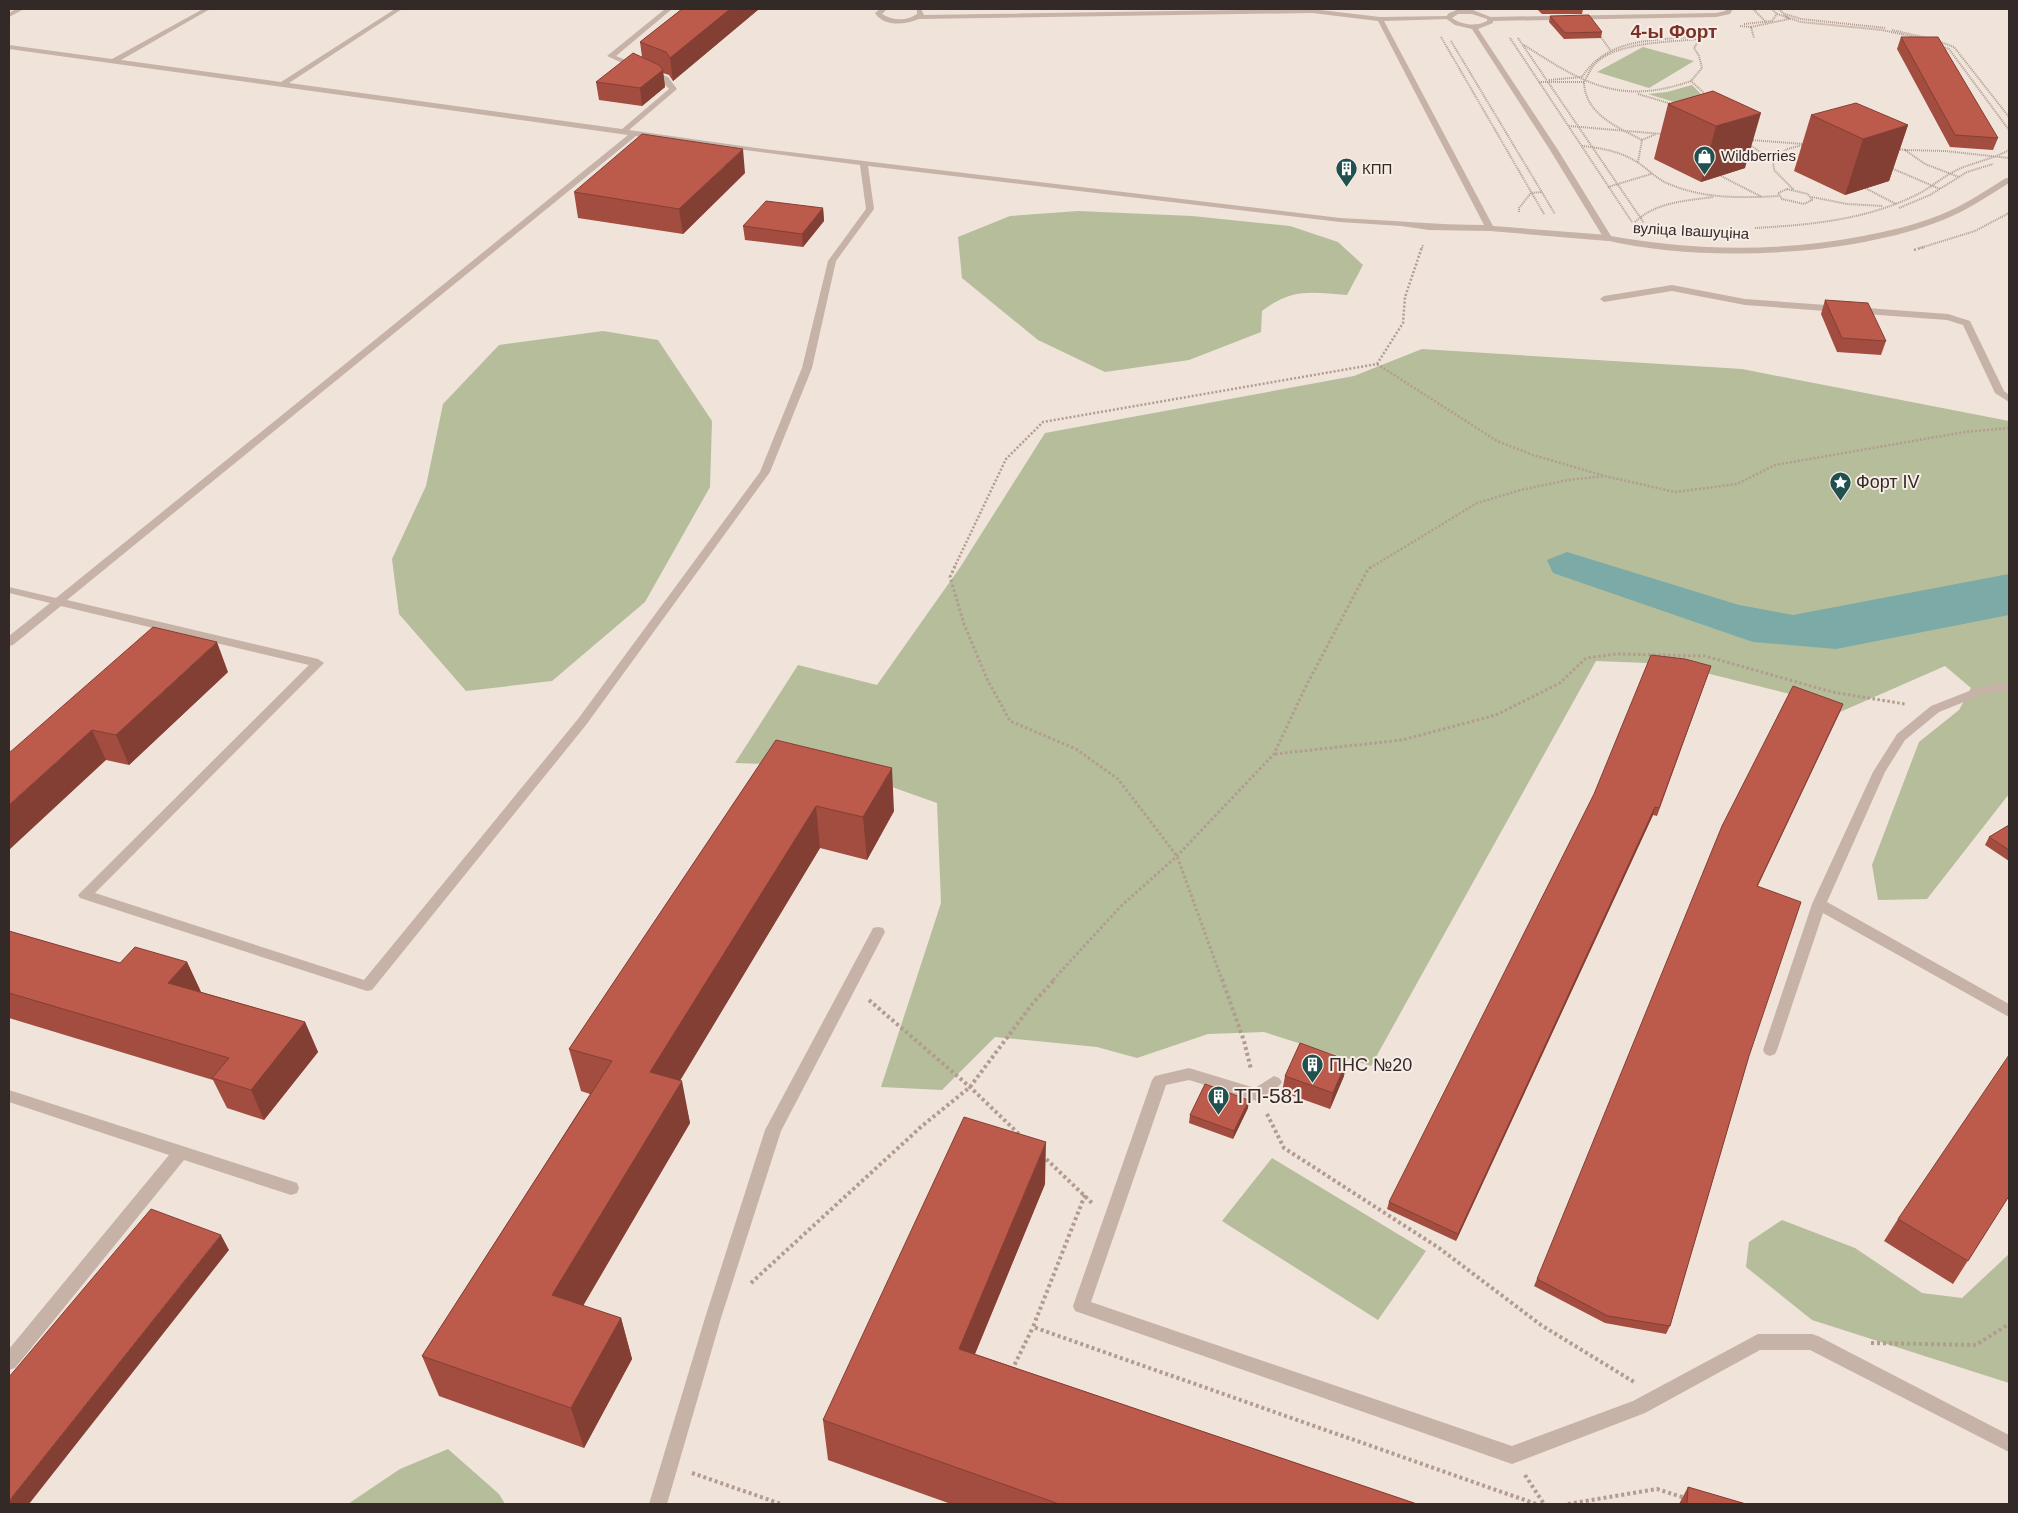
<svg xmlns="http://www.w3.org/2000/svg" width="2018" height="1513" font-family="Arial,sans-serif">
<rect width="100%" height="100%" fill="#efe3da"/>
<path fill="#b5bd9b" d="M 1643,47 L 1694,61 L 1649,88 L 1597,72 Z
M 1692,85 L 1700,93 L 1701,104 L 1687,106 L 1648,94 L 1667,92 Z
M 1078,211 L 1192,216 L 1290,226 L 1338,242 L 1363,265 L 1347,295 C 1312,292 1291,288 1262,311 L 1261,332 L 1189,360 L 1105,372 L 1038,340 L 962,278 L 958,237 L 1010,216 Z
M 603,331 L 658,340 L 712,421 L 710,487 L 645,602 L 552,681 L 466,691 L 399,614 L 392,559 L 426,486 L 443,404 L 499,345 Z
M 1422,349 L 1742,369 L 2009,421 L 2009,794 L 1927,899 L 1878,900 L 1872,865 L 1919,742 L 1959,710 L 1971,688 L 1945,666 L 1840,712 L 1790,694 L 1682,667 L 1648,663 L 1596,661 L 1371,1066 L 1264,1032 L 1208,1034 L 1137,1058 L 1097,1047 L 995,1037 L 942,1090 L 881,1087 L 941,903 L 937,803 L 833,766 L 735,763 L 798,665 L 877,685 L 961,566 L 1045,433 L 1354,376 Z
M 1272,1158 L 1426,1251 L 1378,1320 L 1222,1221 Z
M 1782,1220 L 1855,1248 L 1922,1293 L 1962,1298 L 2009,1254 L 2009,1383 L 1812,1320 L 1746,1267 L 1749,1242 Z
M 448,1449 L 499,1494 L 505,1504 L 348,1504 L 400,1469 Z"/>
<path fill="#7baaa7" d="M 1567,552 L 1739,605 L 1793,615 L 2009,574 L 2009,615 L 1836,649 L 1753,642 L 1553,573 L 1547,560 Z"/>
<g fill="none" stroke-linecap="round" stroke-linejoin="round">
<path stroke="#b29c91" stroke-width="2" stroke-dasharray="1 1" stroke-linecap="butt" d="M 1753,9 L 1767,23
M 1777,14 L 1801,22 L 1882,30 L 1919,38
M 1785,14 L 1801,19 L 1886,28
M 1744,24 L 1772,21 L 1777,14 L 1772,9
M 1740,26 L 1751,27 L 1754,38
M 1751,27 L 1789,19 L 1779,9
M 1892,30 L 1927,38
M 1600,36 L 1611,51
M 1441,37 L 1544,214
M 1510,38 L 1632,222
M 1518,38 L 1644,223
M 1699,40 L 1694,48 L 1699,56 L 1702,68 L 1691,81 L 1703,92 L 1705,98
M 1451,41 L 1555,214
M 1938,41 L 1954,47 L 2009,117
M 1524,45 C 1583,83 1620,106 1691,81
M 1941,46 L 1949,49 L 2009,130
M 1549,80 L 1582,77 C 1607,39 1648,41 1689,37
M 1539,82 L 1584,82 C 1585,114 1617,127 1642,140
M 1584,82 C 1588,75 1591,67 1597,62 C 1619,42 1670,42 1699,39 L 1706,36
M 1638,94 L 1675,105
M 1569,126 L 1662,134
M 1751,140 L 1804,144
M 1748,144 L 1773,160 L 1774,170 L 1794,190
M 1582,146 C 1602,148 1623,152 1640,164 C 1650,171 1658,180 1669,184 C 1704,199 1742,198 1779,196
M 1898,149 L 1905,150 L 1925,164 L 1959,177
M 1905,150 L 1945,151 L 2009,158
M 1773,160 L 1787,149 L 1803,145
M 1638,162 L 1642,140 L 1656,134
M 1891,168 L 1940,189
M 1721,176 L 1762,197
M 1608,187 L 1651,174
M 1865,188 L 1896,204
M 1787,189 L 1808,194 L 1812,200 L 1804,204 L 1782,199 L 1778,193 Z
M 1812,197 L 1847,204 L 1883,206
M 1899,208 L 1930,195 L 1967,172 L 1993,164
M 1519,212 L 1519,208 L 1531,193 L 1542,192
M 1635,222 C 1656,202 1685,201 1713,197
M 1755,228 C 1809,225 1866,220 1916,195 C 1931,188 1943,176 1959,169 C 1975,162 1993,159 2009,150
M 1422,248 L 1423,245
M 1920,248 L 1975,231 L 2009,213"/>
<path stroke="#b29c91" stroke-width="2.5" stroke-dasharray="2 2" stroke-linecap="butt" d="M 1914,250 L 1924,247
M 1377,364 L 1497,441 L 1533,455 L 1605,476 L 1675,492 L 1737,484 L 1775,465 L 1965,432 L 2009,428
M 954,568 L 1006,459 L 1043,422 L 1377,364 L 1403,323 L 1405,297 L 1422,247
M 1370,568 L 1477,503 L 1521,490 L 1568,480 L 1605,476"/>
<path stroke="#b29c91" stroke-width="3" stroke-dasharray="2.5 2.5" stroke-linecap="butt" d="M 955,566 L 950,577 L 964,624 L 987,679 L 1010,721 L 1076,749 L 1118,779 L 1177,856 L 1222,980
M 1275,754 L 1402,740 L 1496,715 L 1560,683 L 1586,658 L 1616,654 L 1705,656 L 1832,692 L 1905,704
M 1053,980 L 1121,906 L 1177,856 L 1274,754 L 1305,688 L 1368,569 L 1372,566"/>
<path stroke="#b29c91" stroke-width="4" stroke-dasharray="3 3" stroke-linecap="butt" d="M 1222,979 L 1244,1041 L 1251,1069
M 869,1000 L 970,1087 L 1021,1136
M 1267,1114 L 1284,1148 L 1439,1248 L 1541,1325 L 1634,1382
M 1042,1155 L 1092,1203
M 1085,1195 L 1033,1327 L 1536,1504
M 751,1283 L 922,1126 L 970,1087 L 1033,1003 L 1055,979
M 1871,1343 L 1976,1345 L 2009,1324
M 1012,1370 L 1033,1327
M 692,1473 L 781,1504
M 1525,1475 L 1544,1504
M 1568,1504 L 1657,1489 L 1685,1498"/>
<path fill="#c6b2a7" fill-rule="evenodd" d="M 16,9 L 24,9 L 9,17 L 9,13 Z
M 203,9 L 210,9 L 121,60 L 281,82 L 395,9 L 402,9 L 289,83 L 622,129 L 669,89 L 662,81 L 607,56 L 665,9 L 672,9 L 616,56 L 668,77 L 677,89 L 629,130 L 756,148 L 1340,218 C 1388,220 1436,225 1484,225 L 1378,21 L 1312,13 L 919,19 C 905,25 884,27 875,13 L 880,9 L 887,9 L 882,14 C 893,21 907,21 917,14 L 917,9 L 921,9 L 924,15 L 1312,9 L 1380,17 L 1448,16 L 1451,18 L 1450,19 L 1384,21 L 1493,226 L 1608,235 L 1612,238 L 1608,241 L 1490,231 L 1429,230 L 1401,226 L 1340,222 L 868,166 L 874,209 L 836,261 L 812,368 L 770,472 L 586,725 L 372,990 L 367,991 L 80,898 L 78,895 L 309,665 L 61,606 L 13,645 L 9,646 L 9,636 L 50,603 L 9,593 L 9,587 L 56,598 L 628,135 L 9,49 L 9,45 L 112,59 ZM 636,136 L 860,165 L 866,209 L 828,261 L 802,368 L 760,472 L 578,719 L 364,980 L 95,893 L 324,663 L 318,659 L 67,600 Z
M 1727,9 L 1733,9 L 1730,14 L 1716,17 L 1490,21 L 1487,19 L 1490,17 L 1716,13 L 1725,11 Z
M 1672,285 L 1745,299 L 1948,314 L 1970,321 L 2004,391 L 2009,395 L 2009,402 L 1995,393 L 1963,325 L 1947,320 L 1745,305 L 1672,291 L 1604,302 L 1600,299 L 1604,296 Z
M 2009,682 L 2009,690 L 1984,694 L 1939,712 L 1905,740 L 1885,772 L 1827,902 L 2009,1004 L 2009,1017 L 1823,913 L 1777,1050 L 1775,1054 L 1770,1056 L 1765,1054 L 1763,1050 L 1812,904 L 1873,772 L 1897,734 L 1931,706 L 1977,688 Z
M 878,927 L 883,928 L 885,932 L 781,1131 L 721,1318 L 667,1504 L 649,1504 L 705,1318 L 765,1130 L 871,932 L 873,928 Z
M 1189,1068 L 1255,1088 L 1274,1076 L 1279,1078 L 1282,1082 L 1279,1086 L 1257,1101 L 1189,1080 L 1166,1085 L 1091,1302 L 1512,1446 L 1633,1401 L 1758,1334 L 1812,1334 L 1818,1336 L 2009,1435 L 2009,1452 L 1810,1350 L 1760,1350 L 1645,1413 L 1512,1464 L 1075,1311 L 1073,1306 L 1152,1080 L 1155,1076 Z
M 9,1090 L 291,1181 L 297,1183 L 299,1188 L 297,1193 L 291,1195 L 184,1160 L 15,1368 L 9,1370 L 9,1349 L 169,1155 L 9,1102 Z"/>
<path fill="#c6b2a7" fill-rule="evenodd" d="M 1457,10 L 1473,10 L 1493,18 L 1493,23 L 1478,29 L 1558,150 L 1611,236 C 1695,251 1779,252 1863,236 C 1889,231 1915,225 1940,215 C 1963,206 1985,191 2006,178 L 2009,178 L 2009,183 C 1988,196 1966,211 1943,220 C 1849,257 1702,263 1605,240 L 1550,150 L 1472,29 L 1455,25 L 1445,18 L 1449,13 ZM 1458,14 L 1472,14 L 1487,19 L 1487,21 C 1476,27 1462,25 1452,18 Z"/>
</g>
<path fill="#a24d40" d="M 682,9 L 759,9 L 673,81 L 669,75 L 663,73 L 665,87 L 642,106 L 599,100 L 596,82 L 642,57 L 640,42 Z
M 1537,9 L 1583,9 L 1582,14 L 1542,14 Z
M 1550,16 L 1602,32 L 1601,38 L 1564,39 L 1549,22 Z
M 1901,37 L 1998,138 L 1993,150 L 1950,147 L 1897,49 Z
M 1713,91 L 1745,168 L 1701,182 L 1654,159 L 1668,104 Z
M 1811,115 L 1908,125 L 1889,181 L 1845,195 L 1794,171 Z
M 745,173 L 683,234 L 578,218 L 574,192 Z
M 823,208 L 824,221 L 803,247 L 745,240 L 743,226 Z
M 1825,300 L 1886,341 L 1881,355 L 1837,352 L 1821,314 Z
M 1711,666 L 1657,816 L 1653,815 L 1456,1241 L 1387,1209 L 1389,1202 Z
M 228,672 L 129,765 L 106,760 L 9,753 Z
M 1843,704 L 1757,886 L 1749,1056 L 1670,1326 L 1666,1334 L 1605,1323 L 1534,1286 L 1537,1279 Z
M 776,740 L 894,811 L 867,860 L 820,848 L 680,1080 L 690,1123 L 583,1306 L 621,1318 L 632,1359 L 584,1448 L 439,1396 L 422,1356 L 590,1094 L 581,1091 L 569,1049 Z
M 2009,825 L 2009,861 L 1985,845 L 1989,837 Z
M 9,931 L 120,963 L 187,962 L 201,992 L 305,1022 L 318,1052 L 264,1120 L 227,1108 L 213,1080 L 9,1018 Z
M 1285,1076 L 1344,1076 L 1330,1109 L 1282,1092 Z
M 1248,1108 L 1233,1139 L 1189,1123 L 1190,1115 Z
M 1045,1184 L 975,1354 L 1417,1504 L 951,1504 L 828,1460 L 823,1420 Z
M 2009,1196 L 1953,1284 L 1884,1241 L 1898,1219 Z
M 1688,1487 L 1746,1504 L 1679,1504 Z"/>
<path fill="#843f34" d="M 730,9 L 759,9 L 673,81 L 670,58 Z
M 663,70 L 665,87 L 642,106 L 640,88 Z
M 1761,113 L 1745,168 L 1701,182 L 1716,126 Z
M 1908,125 L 1889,181 L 1845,195 L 1863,139 Z
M 743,149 L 745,173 L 683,234 L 679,209 Z
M 823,208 L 824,221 L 803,247 L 802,234 Z
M 217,642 L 228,672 L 129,765 L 116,735 Z
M 1843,704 L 1840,712 L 1754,894 L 1757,886 Z
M 92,730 L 106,760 L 9,850 L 9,805 Z
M 892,768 L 894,811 L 867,860 L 863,817 Z
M 816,806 L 820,848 L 660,1114 L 650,1072 Z
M 1655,807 L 1653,815 L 1456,1241 L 1458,1234 Z
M 187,962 L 201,992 L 168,983 Z
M 305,1022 L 318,1052 L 264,1120 L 251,1090 Z
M 1347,1060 L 1344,1076 L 1330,1109 L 1333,1093 Z
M 682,1081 L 690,1123 L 565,1336 L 552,1295 Z
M 1249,1100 L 1248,1108 L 1233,1139 L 1234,1131 Z
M 1046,1142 L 1045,1184 L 960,1390 L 959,1349 Z
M 221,1235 L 229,1250 L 29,1504 L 9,1504 L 9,1501 Z
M 621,1318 L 632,1359 L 584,1448 L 571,1408 Z"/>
<path fill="#bc5a4b" stroke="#843f34" d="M 682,9 L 730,9 L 670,58 L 666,52 L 640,42 Z
M 1589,15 L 1602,32 L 1565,33 L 1550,16 Z
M 1901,37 L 1938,37 L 1998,138 L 1955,135 Z
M 633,53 L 659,65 L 663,70 L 640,88 L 596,82 Z
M 1713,91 L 1761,113 L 1716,126 L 1668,104 Z
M 1856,103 L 1908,125 L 1863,139 L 1811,115 Z
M 642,134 L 743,149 L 679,209 L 574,192 Z
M 766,201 L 823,208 L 802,234 L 743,226 Z
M 1825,300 L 1868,303 L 1886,341 L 1842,338 Z
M 153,627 L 217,642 L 116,735 L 92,730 L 9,805 L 9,753 Z
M 1651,655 L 1685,659 L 1711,666 L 1659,808 L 1655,807 L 1458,1234 L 1389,1202 L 1594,794 Z
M 1793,686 L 1843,704 L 1757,886 L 1801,902 L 1749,1056 L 1670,1326 L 1608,1316 L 1537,1279 L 1722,826 Z
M 776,740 L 892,768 L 863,817 L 816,806 L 650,1072 L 682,1081 L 552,1295 L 621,1318 L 571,1408 L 422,1356 L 612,1061 L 569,1049 Z
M 2009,825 L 2009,850 L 1989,837 Z
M 9,931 L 120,963 L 135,947 L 187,962 L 168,983 L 305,1022 L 251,1090 L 212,1078 L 229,1058 L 9,993 Z
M 1300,1043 L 1347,1060 L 1333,1093 L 1285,1076 Z
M 2009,1055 L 2009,1196 L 1968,1261 L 1898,1219 Z
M 1205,1084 L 1249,1100 L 1234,1131 L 1190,1115 Z
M 964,1117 L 1046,1142 L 959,1349 L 1417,1504 L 1059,1504 L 823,1420 Z
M 151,1209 L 221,1235 L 9,1501 L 9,1377 Z
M 1688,1487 L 1746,1504 L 1687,1504 Z"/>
<defs>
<symbol id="shop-pin" viewBox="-11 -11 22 30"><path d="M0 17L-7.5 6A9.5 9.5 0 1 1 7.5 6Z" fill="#20514f" stroke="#f7ede6"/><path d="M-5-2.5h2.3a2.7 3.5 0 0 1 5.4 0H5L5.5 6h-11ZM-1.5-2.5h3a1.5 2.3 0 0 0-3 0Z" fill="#fff"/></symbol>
<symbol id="building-pin" viewBox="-11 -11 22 30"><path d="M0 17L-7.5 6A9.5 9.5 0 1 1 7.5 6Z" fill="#20514f" stroke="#f7ede6"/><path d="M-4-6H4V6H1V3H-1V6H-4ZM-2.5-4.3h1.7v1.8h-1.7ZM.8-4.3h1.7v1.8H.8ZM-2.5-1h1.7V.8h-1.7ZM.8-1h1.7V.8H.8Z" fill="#fff"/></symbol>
<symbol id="sight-pin" viewBox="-11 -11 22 30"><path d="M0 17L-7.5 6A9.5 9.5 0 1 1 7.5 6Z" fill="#20514f" stroke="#f7ede6"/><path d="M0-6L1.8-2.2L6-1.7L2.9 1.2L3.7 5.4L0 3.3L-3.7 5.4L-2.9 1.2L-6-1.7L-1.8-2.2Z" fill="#fff"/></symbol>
</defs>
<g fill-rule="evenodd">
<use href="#shop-pin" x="1692" y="144" width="25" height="34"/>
<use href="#building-pin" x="1334" y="156" width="25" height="34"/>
<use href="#sight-pin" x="1828" y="470" width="25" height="34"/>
<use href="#building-pin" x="1300" y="1052" width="25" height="34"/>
<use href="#building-pin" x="1206" y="1084" width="25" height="34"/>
</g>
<g text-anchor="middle" stroke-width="4" stroke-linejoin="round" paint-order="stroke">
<g font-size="15" fill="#332927" stroke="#f7ede6" text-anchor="start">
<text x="1721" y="161">Wildberries</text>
<text x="1362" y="174">КПП</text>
</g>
<g font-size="15" fill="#332927" stroke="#f7ede6">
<text transform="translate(1691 231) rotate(3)" y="5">вуліца Івашуціна</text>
</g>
<g font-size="18" fill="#332927" stroke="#f7ede6" text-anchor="start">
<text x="1856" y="488">Форт IV</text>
<text x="1329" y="1071">ПНС №20</text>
</g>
<g font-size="19" font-weight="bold" fill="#7b3226" stroke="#f7ede6">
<text x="1674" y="38">4-ы Форт</text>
</g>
<g font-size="21" fill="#332927" stroke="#f7ede6" text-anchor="start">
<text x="1234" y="1103">ТП-581</text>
</g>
</g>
<rect width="2018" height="1513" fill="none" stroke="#332927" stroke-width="20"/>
</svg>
